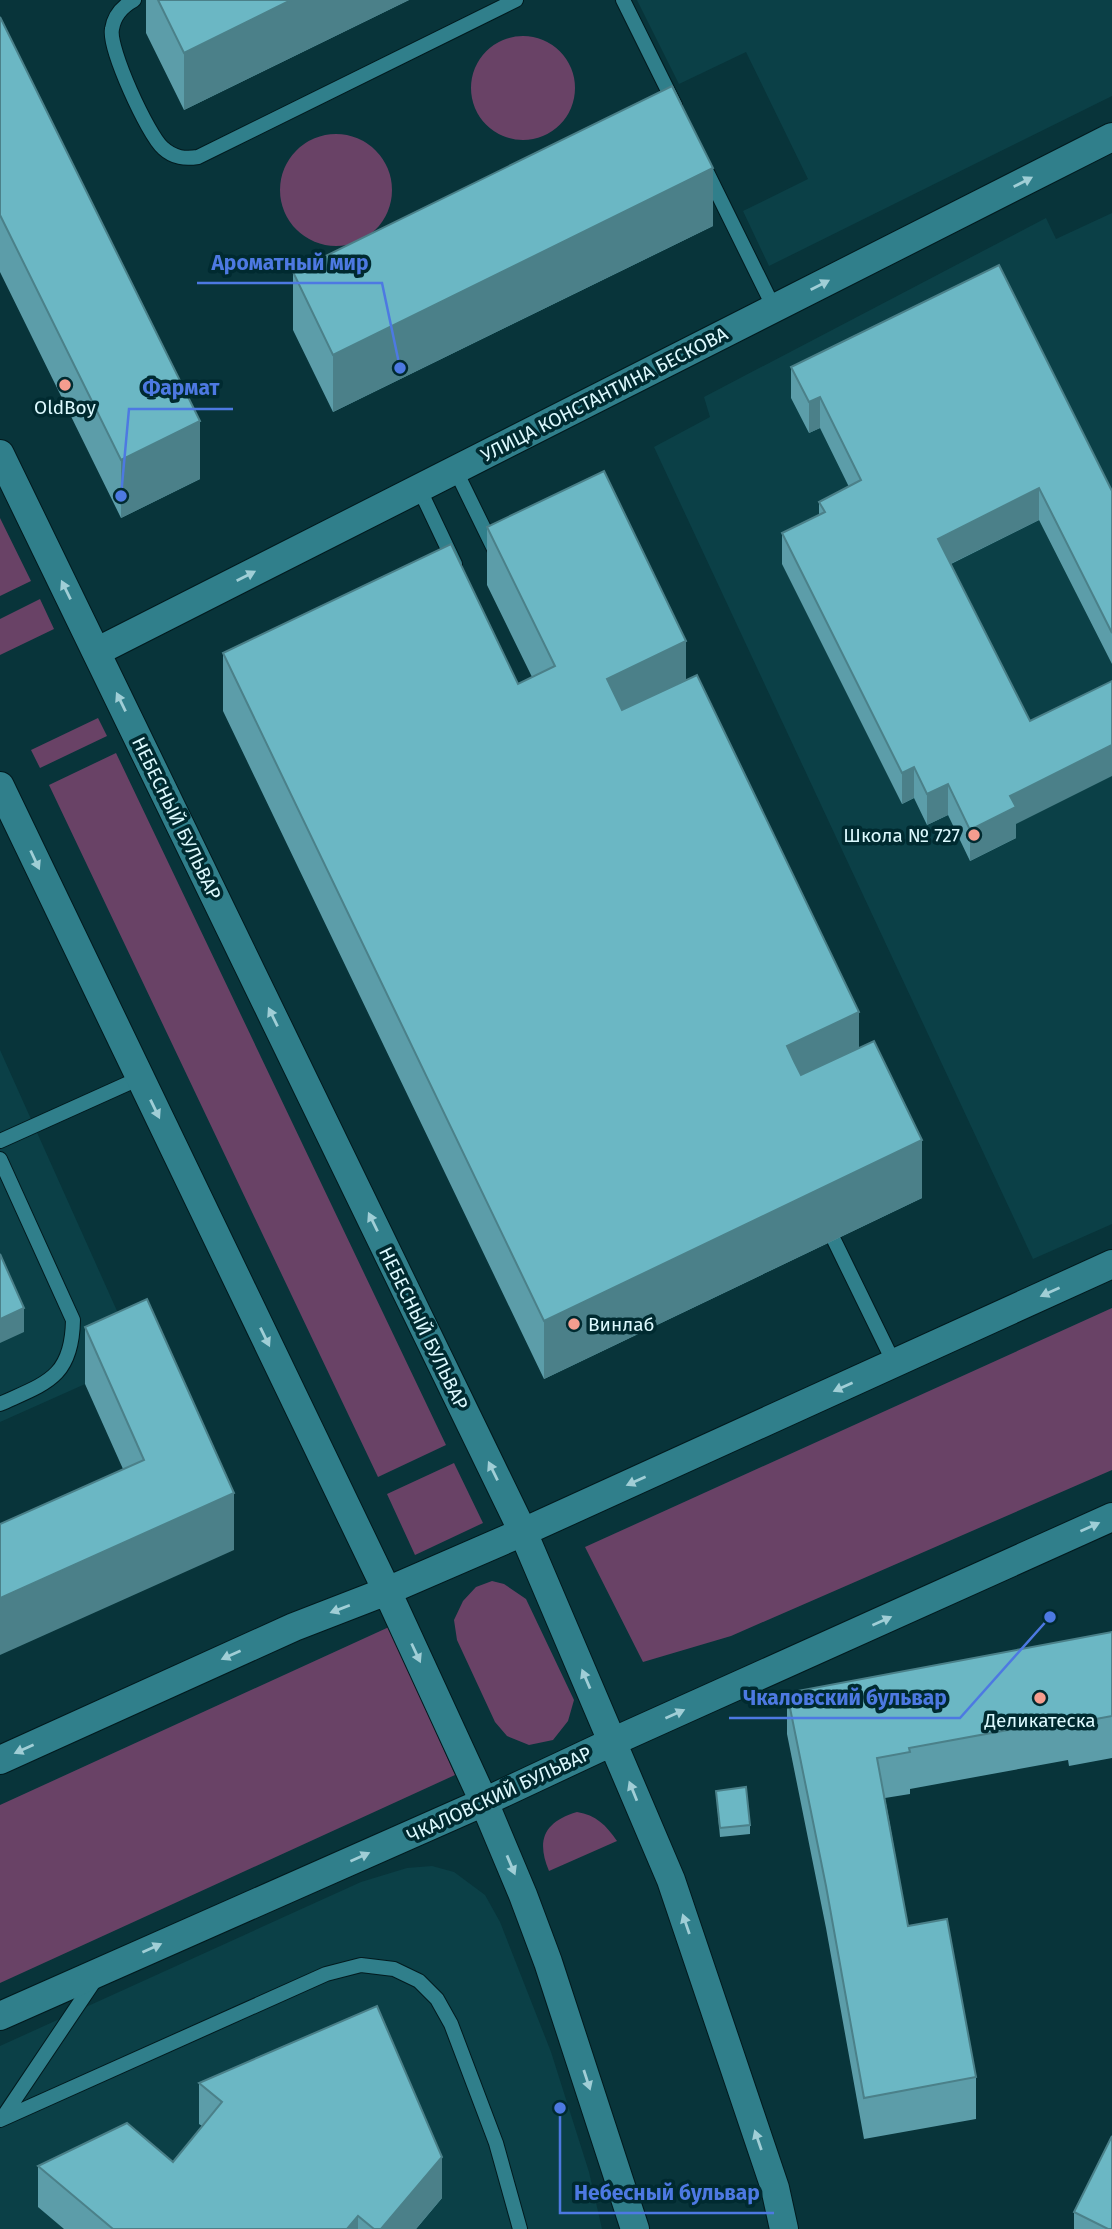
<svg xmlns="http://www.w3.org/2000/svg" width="1112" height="2229" font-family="'Fira Sans',sans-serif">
<rect width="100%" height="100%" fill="#08343a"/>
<path fill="#0b4047" d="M 637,0 L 1112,0 L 1112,96 L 769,266 L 743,211 L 808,179 L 746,52 L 679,84 Z
M 1112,213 L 1112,1224 L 1033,1259 L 654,447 L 710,417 L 704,397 L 1046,218 L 1056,239 Z
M 0,1050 L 139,1360 L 0,1422 Z
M 432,1866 L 454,1872 L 485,1895 L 500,1922 L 551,2052 L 589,2172 L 602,2229 L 0,2229 L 0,2046 L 361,1882 L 407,1868 Z"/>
<path fill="#694266" d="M471 88a52 52 0 1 1 104 0a52 52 0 1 1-104 0Z
M280 190a56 56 0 1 1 112 0a56 56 0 1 1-112 0Z
M 0,518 L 31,581 L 0,596 Z
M 40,599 L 54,629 L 0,655 L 0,619 Z
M 98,718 L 107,736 L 40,768 L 31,750 Z
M 116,753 L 446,1445 L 378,1477 L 49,785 Z
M 1112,1308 L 1112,1470 L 731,1636 L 643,1662 L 585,1547 Z
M 454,1463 L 483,1523 L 415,1555 L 387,1494 Z
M 492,1581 L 504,1584 L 526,1599 L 574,1700 L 568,1721 L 553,1740 L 529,1745 L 507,1736 L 495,1722 L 457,1640 L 454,1620 L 463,1601 L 476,1587 Z
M 389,1627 L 455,1775 L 0,1983 L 0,1805 Z
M 577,1812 C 596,1815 606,1825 617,1841 L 549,1871 C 536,1840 544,1822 577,1812 Z"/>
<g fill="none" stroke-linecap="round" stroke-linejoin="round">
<defs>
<path id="lane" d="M 134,0 C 123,6 114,16 112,29 C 108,48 148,135 163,148 C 174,158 185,159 198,157 L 516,0
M 623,0 L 675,105
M 705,168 L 774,308
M 455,469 L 496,553
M 419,488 L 455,564
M 0,1141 L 140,1078
M 0,1159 L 73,1320 C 72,1378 46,1383 0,1404
M 834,1240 L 894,1363
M 3,2117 L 97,1977
M 0,2120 L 326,1974 L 361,1965 L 394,1969 L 419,1981 L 437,1999 L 451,2024 L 496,2143 L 520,2229"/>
<path id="street" d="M 0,454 L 523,1532 L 671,1880 L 775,2188 L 784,2229
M 96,652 L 1112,137
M 0,786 L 387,1591 L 484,1802 L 523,1895 L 548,1962 L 635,2229
M 0,1760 L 294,1627 L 387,1591 L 523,1532 L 1112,1264
M 0,2016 L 484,1802 L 612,1742 L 1112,1517"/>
</defs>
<use href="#lane" stroke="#021a1e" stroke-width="16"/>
<use href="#street" stroke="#021a1e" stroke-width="30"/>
<use href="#lane" stroke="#307f8b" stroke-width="14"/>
<use href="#street" stroke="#307f8b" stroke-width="28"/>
</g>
<path fill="#5c9da9" d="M 146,0 L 409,0 L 184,110 L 146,33 Z
M 0,17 L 200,479 L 121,518 L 0,272 Z
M 713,226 L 333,412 L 293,330 L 293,272 Z
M 791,367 L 1112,491 L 1112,664 L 1039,520 L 951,564 L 1016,824 L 1016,838 L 970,861 L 948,815 L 927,825 L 914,798 L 902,804 L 782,564 L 782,533 L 819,515 L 819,502 L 849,487 L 820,428 L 809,433 L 791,398 Z
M 487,527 L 686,680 L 859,1048 L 922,1198 L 544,1379 L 223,711 L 223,653 L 518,684 L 532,677 L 487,585 Z
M 85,1327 L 234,1550 L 123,1469 L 85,1384 Z
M 1112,1632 L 1112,1758 L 1069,1766 L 1068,1760 L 910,1789 L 910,1794 L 885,1798 L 908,1926 L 976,2077 L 976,2119 L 864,2139 L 826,1928 L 787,1734 L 787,1693 Z
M 716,1791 L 750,1825 L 750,1834 L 720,1837 Z
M 199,2083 L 442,2198 L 416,2229 L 64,2229 L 38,2207 L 38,2166 L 173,2162 L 202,2126 L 199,2124 Z
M 1074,2212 L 1112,2229 L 1074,2229 Z"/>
<path fill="#4b8089" d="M 291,0 L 409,0 L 184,110 L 184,53 Z
M 713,168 L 713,226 L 333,412 L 333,355 Z
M 820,397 L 820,428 L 809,433 L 809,402 Z
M 200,421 L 200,479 L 121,518 L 121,460 Z
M 1039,488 L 1039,520 L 938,570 L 938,539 Z
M 686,641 L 686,698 L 607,736 L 607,679 Z
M 1112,745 L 1112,776 L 1016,824 L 1016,838 L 970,861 L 970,830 L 1010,796 Z
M 914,767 L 914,798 L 902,804 L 902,773 Z
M 948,784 L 948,815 L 927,825 L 927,794 Z
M 859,1012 L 859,1069 L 787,1104 L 787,1046 Z
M 922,1140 L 922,1198 L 544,1379 L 544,1321 Z
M 24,1308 L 24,1332 L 0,1343 L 0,1319 Z
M 234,1493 L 234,1550 L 0,1655 L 0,1598 Z
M 442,2157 L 442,2198 L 416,2229 L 381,2229 Z
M 358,2216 L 358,2229 L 347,2229 Z"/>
<path fill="#6bb7c4" stroke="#4b8089" stroke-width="2" d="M 158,0 L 291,0 L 184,53 Z
M 0,17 L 200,421 L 121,460 L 0,215 Z
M 672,86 L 713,168 L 333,355 L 293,272 Z
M 999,265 L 1112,491 L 1112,633 L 1039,488 L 938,539 L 1030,721 L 1112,681 L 1112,745 L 1010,796 L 1016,807 L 970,830 L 948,784 L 927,794 L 914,767 L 902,773 L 782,533 L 825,512 L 819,502 L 861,480 L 820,397 L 809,402 L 791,367 Z
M 604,471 L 686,641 L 607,679 L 622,710 L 697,675 L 859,1012 L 787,1046 L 794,1061 L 801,1075 L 874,1041 L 922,1140 L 544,1321 L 223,653 L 451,544 L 518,684 L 555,666 L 487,527 Z
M 0,1254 L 24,1308 L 0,1319 Z
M 147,1299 L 234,1493 L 0,1598 L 0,1524 L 144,1460 L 85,1327 Z
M 1112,1632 L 1112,1716 L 1069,1724 L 1068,1719 L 909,1748 L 910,1752 L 877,1758 L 908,1926 L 947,1919 L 976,2077 L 864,2098 L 826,1886 L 787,1693 Z
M 746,1787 L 750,1825 L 720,1828 L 716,1791 Z
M 377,2006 L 442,2157 L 381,2229 L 374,2229 L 358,2216 L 347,2229 L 113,2229 L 38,2166 L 127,2123 L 173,2162 L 222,2102 L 199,2083 Z
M 1112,2136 L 1112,2229 L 1108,2229 L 1074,2212 Z"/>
<defs><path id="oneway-solid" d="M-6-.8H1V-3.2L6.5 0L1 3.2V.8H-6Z" transform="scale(1.75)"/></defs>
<g fill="#a0ced6">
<use href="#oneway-solid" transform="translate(1023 182) rotate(-27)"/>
<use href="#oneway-solid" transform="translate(820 285) rotate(-27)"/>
<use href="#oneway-solid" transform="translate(246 576) rotate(-27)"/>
<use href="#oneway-solid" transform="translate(66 590) rotate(-116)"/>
<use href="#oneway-solid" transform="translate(121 702) rotate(-116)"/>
<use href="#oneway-solid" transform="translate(35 860) rotate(65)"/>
<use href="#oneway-solid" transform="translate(273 1017) rotate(-116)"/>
<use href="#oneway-solid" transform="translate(155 1109) rotate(64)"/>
<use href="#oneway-solid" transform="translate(373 1222) rotate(-116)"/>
<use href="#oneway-solid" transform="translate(1050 1292) rotate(156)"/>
<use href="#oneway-solid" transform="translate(265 1337) rotate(64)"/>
<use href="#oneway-solid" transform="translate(843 1387) rotate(156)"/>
<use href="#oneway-solid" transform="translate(493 1471) rotate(-116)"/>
<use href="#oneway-solid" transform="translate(636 1481) rotate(156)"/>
<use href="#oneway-solid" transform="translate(1090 1527) rotate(-24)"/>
<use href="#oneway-solid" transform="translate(340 1609) rotate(159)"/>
<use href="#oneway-solid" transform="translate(882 1621) rotate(-24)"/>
<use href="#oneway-solid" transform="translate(416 1653) rotate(65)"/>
<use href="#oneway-solid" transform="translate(231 1655) rotate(156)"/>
<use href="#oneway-solid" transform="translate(586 1679) rotate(-113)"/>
<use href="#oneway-solid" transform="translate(675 1714) rotate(-24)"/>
<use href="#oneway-solid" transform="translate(24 1749) rotate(156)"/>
<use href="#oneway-solid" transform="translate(633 1791) rotate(-112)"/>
<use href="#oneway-solid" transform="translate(360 1857) rotate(-24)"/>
<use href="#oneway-solid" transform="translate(511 1865) rotate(67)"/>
<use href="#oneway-solid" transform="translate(686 1924) rotate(-109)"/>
<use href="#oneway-solid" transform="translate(152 1948) rotate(-24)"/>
<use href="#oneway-solid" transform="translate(587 2080) rotate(72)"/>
<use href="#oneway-solid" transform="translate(758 2140) rotate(-109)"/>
</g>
<g fill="#f59d8f" stroke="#002a30" stroke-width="2.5">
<circle cx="65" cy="385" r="7"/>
<circle cx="974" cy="835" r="7"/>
<circle cx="574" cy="1324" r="7"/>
<circle cx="1040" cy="1698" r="7"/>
</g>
<g text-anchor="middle" stroke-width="7" stroke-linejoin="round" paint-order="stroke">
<g font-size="19" fill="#dcf9fe" stroke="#002a30">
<text transform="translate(604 394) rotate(-27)" y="7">УЛИЦА КОНСТАНТИНА БЕСКОВА</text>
<text transform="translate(177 818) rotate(64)" y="7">НЕБЕСНЫЙ БУЛЬВАР</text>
<text transform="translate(424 1328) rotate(64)" y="7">НЕБЕСНЫЙ БУЛЬВАР</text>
<text transform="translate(499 1794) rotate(-25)" y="7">ЧКАЛОВСКИЙ БУЛЬВАР</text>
</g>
<g font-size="19" fill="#dcf9fe" stroke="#002a30">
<text x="65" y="414">OldBoy</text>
<text x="960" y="842" text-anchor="end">Школа № 727</text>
<text x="588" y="1331" text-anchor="start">Винлаб</text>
<text x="1040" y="1727">Деликатеска</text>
</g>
</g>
<path fill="none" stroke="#4d79e2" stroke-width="2.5" d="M400 368L382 283H197M121 496L129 409H233M1050 1617L960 1718H729M560 2108L560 2213H774"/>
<g fill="#4d79e2" stroke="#002a30" stroke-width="2.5">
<circle cx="400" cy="368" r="7"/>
<circle cx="121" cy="496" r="7"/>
<circle cx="1050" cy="1617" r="7"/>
<circle cx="560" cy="2108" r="7"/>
</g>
<g font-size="21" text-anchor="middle" font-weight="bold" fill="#4d79e2" stroke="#002a30" stroke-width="7" stroke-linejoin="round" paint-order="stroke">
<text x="290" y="270">Ароматный мир</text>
<text x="181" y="395">Фармат</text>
<text x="845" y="1705">Чкаловский бульвар</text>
<text x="667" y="2200">Небесный бульвар</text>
</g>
</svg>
